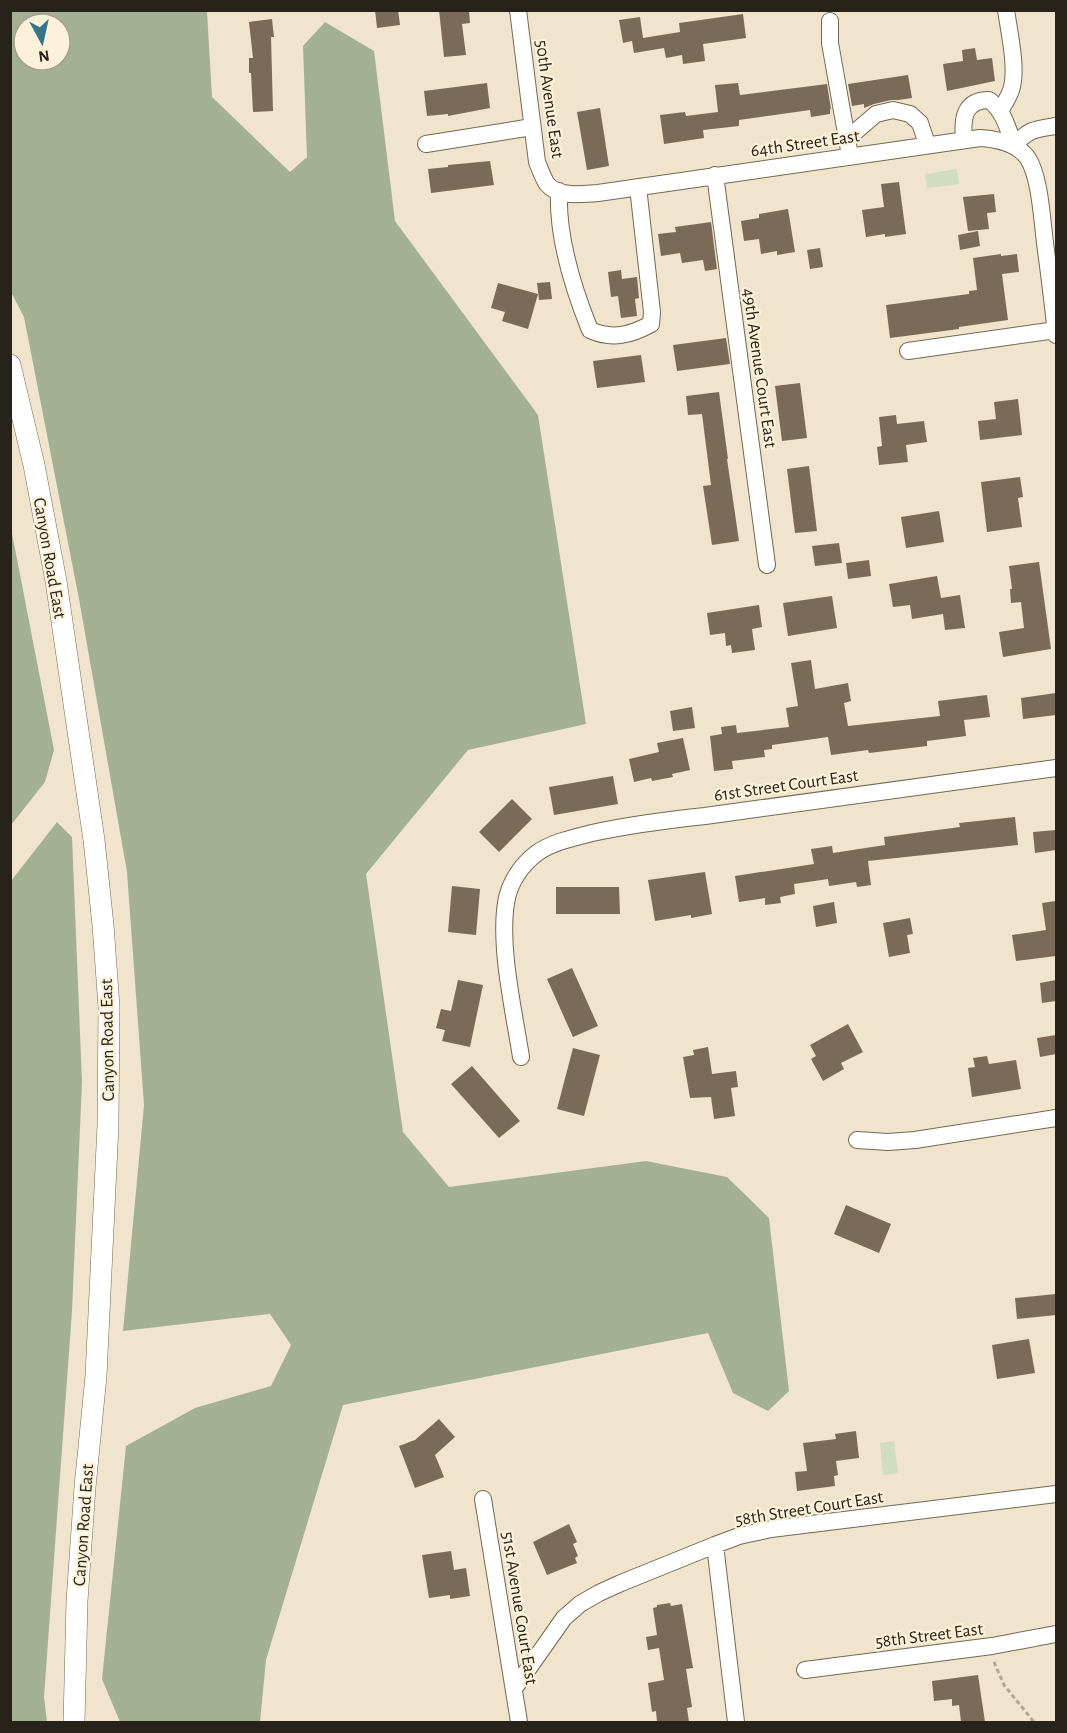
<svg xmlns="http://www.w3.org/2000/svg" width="1067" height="1733" font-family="'Alegreya Sans',sans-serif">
<rect width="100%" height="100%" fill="#f0e5cc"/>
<path fill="#d0ddbf" d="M 957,169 L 959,184 L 927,188 L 925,174 Z
M 894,1441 L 898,1473 L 883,1475 L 880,1443 Z"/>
<path fill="#a3b092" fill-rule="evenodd" d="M 10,11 L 207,11 L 212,97 L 290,172 L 307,157 L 303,46 L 325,22 L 374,51 L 395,221 L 538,415 L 586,724 L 468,750 L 366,874 L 403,1132 L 449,1187 L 646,1161 L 727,1177 L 769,1218 L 789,1391 L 768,1411 L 733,1393 L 708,1333 L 343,1405 L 266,1660 L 260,1722 L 120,1722 L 102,1679 L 126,1446 L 195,1408 L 271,1386 L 291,1345 L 270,1314 L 123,1331 L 144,1105 L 127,872 L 79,599 L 24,317 L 11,292 ZM 24,24 L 60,24 L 60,60 L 24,60 Z
M 10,523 L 54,750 L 45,782 L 11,825 Z
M 57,822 L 72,837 L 82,1082 L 72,1311 L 44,1697 L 47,1722 L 11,1722 L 11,881 Z"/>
<path fill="#7a6a57" d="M 375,10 L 398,10 L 400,25 L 377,28 Z
M 439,10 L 469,10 L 470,23 L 462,24 L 466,55 L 444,57 Z
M 743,14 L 746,38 L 703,44 L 705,61 L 683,64 L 682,55 L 666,58 L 664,48 L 634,53 L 632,41 L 623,43 L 619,20 L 640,17 L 643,38 L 680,32 L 679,23 Z
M 272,19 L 274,37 L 271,37 L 273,111 L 253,112 L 251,73 L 249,73 L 249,58 L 253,58 L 249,22 Z
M 975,48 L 977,60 L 992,58 L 995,81 L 947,91 L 943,64 L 963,61 L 962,50 Z
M 908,75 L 912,98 L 898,100 L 891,100 L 874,104 L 864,108 L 864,104 L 852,106 L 848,84 Z
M 487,83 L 490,108 L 448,116 L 448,114 L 427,116 L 424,91 Z
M 738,83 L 740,95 L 827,84 L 831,109 L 830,109 L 830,114 L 811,117 L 810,110 L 739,120 L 739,126 L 703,130 L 704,138 L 664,144 L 660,115 L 685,112 L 686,116 L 718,112 L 715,85 Z
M 600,108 L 609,166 L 587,170 L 577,112 Z
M 490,161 L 494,185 L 431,193 L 428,169 L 448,167 L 448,165 Z
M 899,182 L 906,234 L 885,237 L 885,234 L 866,237 L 862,210 L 884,207 L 881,184 Z
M 994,194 L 996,212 L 987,213 L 989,229 L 968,231 L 963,197 Z
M 788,209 L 795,252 L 777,255 L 777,251 L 761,254 L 759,239 L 744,241 L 741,221 L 759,218 L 759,214 Z
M 711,222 L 717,269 L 705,271 L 703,260 L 682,263 L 680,253 L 661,256 L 658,234 L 676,232 L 675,227 Z
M 978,231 L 980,246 L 960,250 L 958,235 Z
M 820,248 L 823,267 L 810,269 L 807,250 Z
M 1001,254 L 1001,256 L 1017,254 L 1019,272 L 1002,274 L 1008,320 L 959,327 L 959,329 L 890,338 L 886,305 L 969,294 L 969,291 L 977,290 L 973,258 Z
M 621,270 L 622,279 L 637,277 L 639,298 L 635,299 L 637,316 L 621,318 L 618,296 L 611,297 L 608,272 Z
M 550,282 L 552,299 L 539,300 L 537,283 Z
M 498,283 L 538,294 L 528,329 L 502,321 L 505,312 L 491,308 Z
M 726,338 L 730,364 L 677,371 L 673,345 Z
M 641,355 L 645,382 L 597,388 L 593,361 Z
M 800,383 L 807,438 L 782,441 L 775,386 Z
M 719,392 L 728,459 L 727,459 L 739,541 L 712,545 L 703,486 L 711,485 L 702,414 L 688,415 L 686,396 Z
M 1018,399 L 1022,435 L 980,440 L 978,421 L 996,419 L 994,402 Z
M 896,415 L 897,424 L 924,421 L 927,442 L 906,445 L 908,462 L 879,465 L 877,447 L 882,446 L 879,417 Z
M 809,466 L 817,531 L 795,533 L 787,469 Z
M 1020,477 L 1023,497 L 1018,498 L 1022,527 L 987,532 L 981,482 Z
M 939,511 L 944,542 L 906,548 L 901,517 Z
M 839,543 L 842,563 L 815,566 L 812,546 Z
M 869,560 L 871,576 L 848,579 L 846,563 Z
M 1039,562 L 1051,649 L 1003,657 L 999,632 L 1024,628 L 1021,602 L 1011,603 L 1010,589 L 1012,589 L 1009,566 Z
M 937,576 L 941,598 L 960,595 L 965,628 L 945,630 L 943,614 L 912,619 L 910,605 L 893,607 L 889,584 Z
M 832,596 L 837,628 L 788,636 L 783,603 Z
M 759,605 L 762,627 L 752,629 L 755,650 L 732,653 L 731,645 L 726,646 L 725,633 L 710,635 L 707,613 Z
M 811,660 L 815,689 L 848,683 L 851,701 L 844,703 L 848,726 L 940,716 L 938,701 L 987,695 L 990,717 L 964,720 L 966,736 L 927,741 L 927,746 L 869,753 L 868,750 L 831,755 L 828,737 L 772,745 L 772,749 L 764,750 L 765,757 L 732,761 L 733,769 L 714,771 L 710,736 L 722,734 L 721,727 L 736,725 L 737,733 L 789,727 L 786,708 L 798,706 L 791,663 Z
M 1056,693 L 1056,715 L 1023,719 L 1021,698 Z
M 692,707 L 695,728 L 673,731 L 670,711 Z
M 683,738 L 690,770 L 672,774 L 673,777 L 652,781 L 651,778 L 634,782 L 629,759 L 659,752 L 657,743 Z
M 613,776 L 618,804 L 554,815 L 549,787 Z
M 512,799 L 532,819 L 499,852 L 479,832 Z
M 1015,817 L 1018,845 L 868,861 L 871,885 L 857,887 L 856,882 L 829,886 L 828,879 L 794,884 L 795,894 L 780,897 L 781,903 L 765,905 L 765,898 L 739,902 L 735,876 L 814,864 L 811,849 L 832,846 L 833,853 L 885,845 L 884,837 L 960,827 L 959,823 Z
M 1056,830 L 1056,850 L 1035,853 L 1033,832 Z
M 705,872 L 712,914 L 691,918 L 691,915 L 655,921 L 648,880 Z
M 452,886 L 480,889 L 476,935 L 448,932 Z
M 556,887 L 619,887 L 620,914 L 556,914 Z
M 1056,901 L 1056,956 L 1016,961 L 1012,935 L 1046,930 L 1042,903 Z
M 834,902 L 837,923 L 816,927 L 813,906 Z
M 910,918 L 913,934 L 907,935 L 910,953 L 889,957 L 883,923 Z
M 572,968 L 598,1026 L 573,1037 L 547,979 Z
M 458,980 L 483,985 L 470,1047 L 442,1041 L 445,1030 L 436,1028 L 441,1009 L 451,1011 Z
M 1056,980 L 1056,1001 L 1042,1003 L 1040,983 Z
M 848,1024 L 863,1052 L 841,1063 L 844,1069 L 823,1081 L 811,1059 L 816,1056 L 810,1045 Z
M 1056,1035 L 1056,1054 L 1040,1057 L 1037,1038 Z
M 708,1047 L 712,1074 L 736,1071 L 738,1087 L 731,1088 L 735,1116 L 714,1119 L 711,1097 L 690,1098 L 683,1057 L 694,1055 L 693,1050 Z
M 573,1048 L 600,1055 L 584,1116 L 557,1109 Z
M 987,1056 L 989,1064 L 1016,1060 L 1021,1089 L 972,1097 L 968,1068 L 975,1067 L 973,1058 Z
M 472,1066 L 520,1121 L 499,1138 L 451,1084 Z
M 846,1205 L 891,1224 L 879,1253 L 834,1234 Z
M 1056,1294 L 1056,1315 L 1017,1319 L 1015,1298 Z
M 1029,1339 L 1035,1373 L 997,1379 L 992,1345 Z
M 439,1419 L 455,1437 L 435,1455 L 444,1477 L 415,1488 L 399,1446 L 415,1440 Z
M 856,1431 L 859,1458 L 836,1461 L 838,1475 L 834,1476 L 835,1486 L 797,1491 L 795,1472 L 807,1471 L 803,1443 L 836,1439 L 835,1434 Z
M 569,1524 L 577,1542 L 573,1544 L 578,1556 L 575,1558 L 577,1563 L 547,1575 L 533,1542 Z
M 451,1551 L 454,1570 L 466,1568 L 470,1596 L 450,1599 L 450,1595 L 429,1598 L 422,1555 Z
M 670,1603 L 671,1606 L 682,1604 L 693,1668 L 686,1669 L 692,1707 L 687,1708 L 689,1722 L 657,1722 L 656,1711 L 652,1712 L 648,1683 L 664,1680 L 659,1648 L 648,1650 L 646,1637 L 657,1635 L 653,1608 L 657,1607 L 657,1605 Z
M 978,1675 L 985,1722 L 961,1722 L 959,1705 L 952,1706 L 952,1699 L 934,1701 L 932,1681 Z"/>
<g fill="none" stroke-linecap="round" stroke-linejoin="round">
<defs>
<path id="minor" d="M 518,10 L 537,162 C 540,169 543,178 547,184 C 559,198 582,194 598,193 L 980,138 C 997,139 1016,143 1027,157 C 1040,175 1042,220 1045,243 C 1049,273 1053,304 1056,335
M 830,21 L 830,43 L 850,156
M 1000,111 C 1004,104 1009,97 1011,90 C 1018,71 1009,31 1006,10
M 847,139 L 876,114 L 893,110 L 910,114 L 920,123 L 927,144
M 964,139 C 962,119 964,100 989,100 C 1004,111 1008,129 1014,146
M 426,144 L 532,127
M 1014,146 C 1028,129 1036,129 1056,126
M 715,175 L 767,565
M 559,191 C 557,236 573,288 590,330 C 612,340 631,335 651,324 L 652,312 L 638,187
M 908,351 L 1056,330
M 521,1057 C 514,1012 499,947 506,903 C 509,883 521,865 537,853 C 552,842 573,838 592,833 C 629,825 667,820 705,816 L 1056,768
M 857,1140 L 888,1142 L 915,1140 L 1056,1118
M 483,1499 L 519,1722
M 715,1545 L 736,1722
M 805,1670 L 992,1646 L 1056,1634
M 514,1689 L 564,1618 L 580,1604 L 599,1593 L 621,1583 L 715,1545 L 739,1536 L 771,1529 L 1056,1494"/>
<path id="major" d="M 10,365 L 34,465 L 56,581 L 94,840 L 103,925 L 109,1007 L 108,1125 L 96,1376 L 85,1487 L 77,1601 L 74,1722"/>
</defs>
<use href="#minor" stroke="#726852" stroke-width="18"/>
<use href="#major" stroke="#726852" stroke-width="22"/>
<path stroke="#b1a894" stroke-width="3" stroke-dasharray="4.5 3" stroke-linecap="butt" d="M 994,1662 L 1004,1685 L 1034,1722"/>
<use href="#minor" stroke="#fff" stroke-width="16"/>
<use href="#major" stroke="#fff" stroke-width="21"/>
</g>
<g text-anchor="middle" stroke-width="4.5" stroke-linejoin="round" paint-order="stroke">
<g font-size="18" fill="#27231a" stroke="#fdf2d9">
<text transform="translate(550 99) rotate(82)" y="6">50th Avenue East</text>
<text transform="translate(805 143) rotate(-8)" y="6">64th Street East</text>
<text transform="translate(760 368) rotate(82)" y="6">49th Avenue Court East</text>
<text transform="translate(50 558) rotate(80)" y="6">Canyon Road East</text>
<text transform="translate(786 785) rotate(-8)" y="6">61st Street Court East</text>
<text transform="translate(107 1040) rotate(-91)" y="6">Canyon Road East</text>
<text transform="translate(809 1508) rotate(-9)" y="6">58th Street Court East</text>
<text transform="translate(83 1525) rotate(-86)" y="6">Canyon Road East</text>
<text transform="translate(520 1608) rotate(81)" y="6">51st Avenue Court East</text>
<text transform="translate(929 1635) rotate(-7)" y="6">58th Street East</text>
</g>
</g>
<rect width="1067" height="1733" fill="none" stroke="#27231a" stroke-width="24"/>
<g transform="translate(42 42) rotate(172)"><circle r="28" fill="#fdf2d9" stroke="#a79f8d" stroke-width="1.5"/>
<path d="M0-4.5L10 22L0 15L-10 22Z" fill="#357489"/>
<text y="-9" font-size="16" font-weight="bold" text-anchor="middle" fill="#27231a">N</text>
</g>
</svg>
